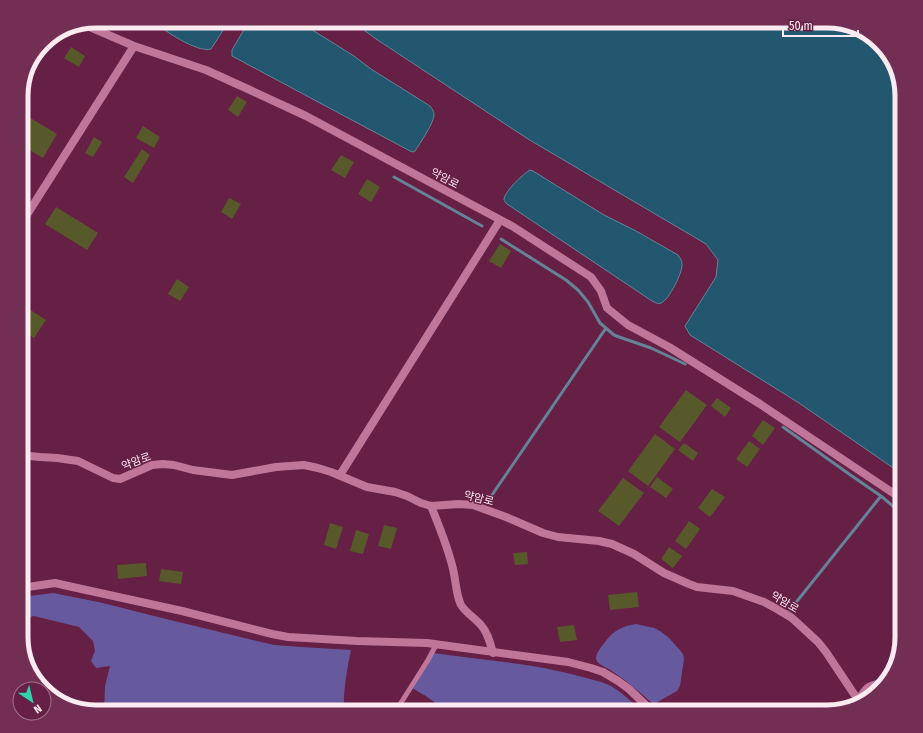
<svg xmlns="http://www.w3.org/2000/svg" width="923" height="733" font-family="'Fira Sans Condensed','Noto Sans KR',sans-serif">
<rect width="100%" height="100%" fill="#661f45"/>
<path fill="#66599e" d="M 53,593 L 103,603 L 158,617 L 274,645 L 301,647 L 351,650 C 347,670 343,691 344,712 L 104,712 L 105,686 L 110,666 L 96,668 L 91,661 L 95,651 L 93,641 L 79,627 L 34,616 L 21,620 L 21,597 Z
M 636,624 L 654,628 L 660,631 L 668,637 L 679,649 L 683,654 L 684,659 L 680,686 L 677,691 L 654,704 L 652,703 C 638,691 625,679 610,670 C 606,667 596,664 596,658 C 596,653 602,646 605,642 C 613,631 622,626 636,624 Z
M 433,653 C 482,660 532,663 579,676 C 589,679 600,681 609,685 C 622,692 632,702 642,712 L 443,712 C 437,701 422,694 412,688 Z"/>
<path fill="#23576f" stroke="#648396" d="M 153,21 L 229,21 L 211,49 C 197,53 163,30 153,21 Z
M 249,21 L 298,21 L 354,56 L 371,69 L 430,106 C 432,109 434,111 434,115 C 434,123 420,143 415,151 L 413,152 L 410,151 L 232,56 L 232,50 Z
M 352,21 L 828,21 L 876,39 L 894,63 L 902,96 L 902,474 L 799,403 L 690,335 L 685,326 L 716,277 L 718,260 L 706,244 L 528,139 L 376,39 Z
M 530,170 L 533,171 L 604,215 L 636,231 L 678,255 C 680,258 682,260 682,264 C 683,272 669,300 661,303 C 658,305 655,302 652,301 L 507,204 C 506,203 504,201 504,199 C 505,191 523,174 530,170 Z"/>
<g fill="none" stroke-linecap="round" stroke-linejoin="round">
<path stroke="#648396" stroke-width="3" d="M 394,177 L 482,226
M 501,239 L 566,280 L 578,290 L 588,302 L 600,323 L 614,335 L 622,338 L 651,348 L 685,364
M 783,427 L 849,474 L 881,496 L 902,514
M 492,495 L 606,328
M 790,610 L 881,496"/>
</g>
<path fill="#57592b" d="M 71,47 L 85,56 L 79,67 L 64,58 Z
M 237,96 L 247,102 L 238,117 L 228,110 Z
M 27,116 L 57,134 L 43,158 L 21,145 L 21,126 Z
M 143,126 L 160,137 L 154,148 L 136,138 Z
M 94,137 L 102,142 L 93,157 L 85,153 Z
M 142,149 L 150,155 L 133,183 L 124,177 Z
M 341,155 L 354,162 L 345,178 L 331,170 Z
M 367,179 L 380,187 L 371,202 L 358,194 Z
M 229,198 L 241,204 L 232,219 L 221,212 Z
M 56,207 L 98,233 L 87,250 L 45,224 Z
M 500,244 L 511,251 L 501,268 L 489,261 Z
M 177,279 L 189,287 L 180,301 L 168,294 Z
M 21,304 L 46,320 L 34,338 L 21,329 Z
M 21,344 L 27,348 L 21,358 Z
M 686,390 L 707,405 L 680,442 L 659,427 Z
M 717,398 L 731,408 L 725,417 L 711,406 Z
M 763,420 L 775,428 L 763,445 L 752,436 Z
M 655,434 L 675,449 L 648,486 L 628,471 Z
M 749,441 L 760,449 L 747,467 L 736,459 Z
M 684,443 L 698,453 L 693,461 L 678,450 Z
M 657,477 L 673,489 L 666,498 L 650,487 Z
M 623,478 L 644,493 L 619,526 L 598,511 Z
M 712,489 L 725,497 L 710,517 L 698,508 Z
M 689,521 L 700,529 L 686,549 L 675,541 Z
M 330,523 L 343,527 L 336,549 L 324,545 Z
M 384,525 L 397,528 L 391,549 L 378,546 Z
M 356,530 L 369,534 L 363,554 L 350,551 Z
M 669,547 L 682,556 L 673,568 L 661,559 Z
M 527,552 L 528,564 L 515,565 L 513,553 Z
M 146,563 L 147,576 L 118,579 L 117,565 Z
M 161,569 L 183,572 L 181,584 L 159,581 Z
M 637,592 L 639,607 L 610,610 L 608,595 Z
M 574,625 L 577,640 L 560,642 L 557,627 Z"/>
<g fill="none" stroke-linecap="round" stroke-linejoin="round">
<path stroke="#c07698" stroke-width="5" d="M 397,712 L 399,706 L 428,660 L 436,645"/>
<path stroke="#c07698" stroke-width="8" d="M 85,25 L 134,46 L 206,70 L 250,90 L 306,116 L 512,226 L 591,277 L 601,291 L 607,308 L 628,325 L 669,347 L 760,404 L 902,499
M 21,224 L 134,46
M 21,451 L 29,456 L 40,457 L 57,458 L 78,461 L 113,478 L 120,479 L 152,465 L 163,464 L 174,465 L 193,470 L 232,475 L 276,467 L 304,465 L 318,468 L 331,472 L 367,487 L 395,492 L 407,496 L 421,503 L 431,506 L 459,504 L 473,505 L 506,517 L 543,533 L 558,537 L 599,541 L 612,544 L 634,554 L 664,573 L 689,584 L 697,587 L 733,591 L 747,596 L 764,602 L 777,609 L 792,618 L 818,642 L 826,652 L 854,694 L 859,700 L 858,705
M 340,475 L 500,220
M 431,506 C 439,526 448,547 453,569 C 456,581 456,595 461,605 C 466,613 475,618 481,625 C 488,633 490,643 493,653
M 859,700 C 867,685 869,686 885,682"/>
<path stroke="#c07698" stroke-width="8" d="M 21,588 L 55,583 L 68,586 L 182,611 L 272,634 L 288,637 L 357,641 L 427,643 L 568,662 L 591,668 L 603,672 L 618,681 L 629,689 L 653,712"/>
</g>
<g text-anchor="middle" stroke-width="3" stroke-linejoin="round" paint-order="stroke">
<g font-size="11" fill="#fceaf1" stroke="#661f45">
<text transform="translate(445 178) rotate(28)" y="4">약암로</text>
<text transform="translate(136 461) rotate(-21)" y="4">약암로</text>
<text transform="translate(479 498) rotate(14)" y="4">약암로</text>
<text transform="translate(785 602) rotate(31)" y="4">약암로</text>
</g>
</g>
<path d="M0 0H923V733H0ZM96 28H827A68 68 0 0 1 895 96V637A68 68 0 0 1 827 705H96A68 68 0 0 1 28 637V96A68 68 0 0 1 96 28Z" fill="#722f53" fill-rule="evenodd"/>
<path fill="none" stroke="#fceaf1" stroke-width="5" d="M96 28H827A68 68 0 0 1 895 96V637A68 68 0 0 1 827 705H96A68 68 0 0 1 28 637V96A68 68 0 0 1 96 28Z"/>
<g transform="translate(32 701) rotate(145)"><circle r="19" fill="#661f45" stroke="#a2708a"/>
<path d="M0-3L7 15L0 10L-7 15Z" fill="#2dd4ab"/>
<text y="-6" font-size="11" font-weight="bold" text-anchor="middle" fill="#fceaf1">N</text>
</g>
<path d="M783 30v6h75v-6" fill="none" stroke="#fceaf1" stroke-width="2"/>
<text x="789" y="30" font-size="12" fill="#fceaf1" stroke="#661f45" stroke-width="3" paint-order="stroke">50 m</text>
</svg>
